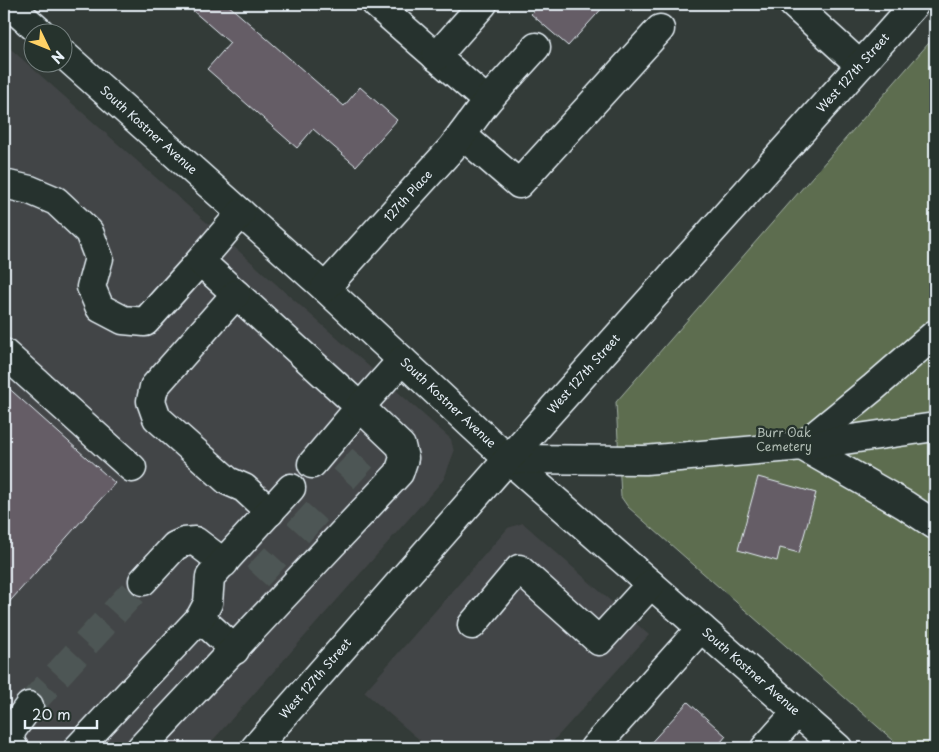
<svg xmlns="http://www.w3.org/2000/svg" width="939" height="752" font-family="'Playpen Sans',sans-serif">
<rect width="100%" height="100%" fill="#333b38"/>
<filter id="ink" filterUnits="userSpaceOnUse"><feTurbulence type="fractalNoise" baseFrequency=".02" numOctaves="2"/><feDisplacementMap in="SourceGraphic" scale="10" xChannelSelector="R" yChannelSelector="G"/><feConvolveMatrix kernelMatrix="1 2 1 2 8 2 1 2 1" color-interpolation-filters="sRGB"/></filter>
<g filter="url(#ink)">
<path fill="#424546" d="M 4,43 L 451,439 L 454,452 L 444,479 L 206,748 L 4,748 Z
M 523,523 L 649,635 L 547,748 L 429,748 L 364,692 L 508,528 Z"/>
<path fill="#5d6d4f" stroke="#a2afa4" d="M 935,36 L 935,748 L 902,748 L 628,507 L 621,497 L 616,402 Z"/>
<path fill="#655d66" stroke="#e8f1f8" d="M 185,4 L 227,4 L 344,106 L 360,87 L 397,120 L 356,166 L 313,129 L 297,148 L 207,69 L 230,43 Z
M 540,4 L 606,4 L 568,46 L 531,14 Z
M 4,384 L 115,483 L 4,608 Z
M 758,477 L 816,493 L 799,553 L 780,548 L 777,561 L 738,550 Z
M 688,702 L 726,736 L 716,748 L 646,748 Z"/>
<g fill="none" stroke-linecap="round" stroke-linejoin="round">
<path stroke="#4e5655" stroke-width="28" stroke-dasharray="28 14" stroke-linecap="butt" d="M 343,459 L 366,480
M 297,513 L 319,533
M 256,557 L 279,578
M 29,706 L 143,581"/>
<defs>
<g id="minor">
<path d="M 8,4 L 40,32"/>
<path d="M 376,4 L 487,101"/>
<path d="M 793,4 L 860,65"/>
<path id="s1" d="M 62,53 L 325,288 L 508,459 L 838,748"/>
<path d="M 436,57 L 483,4"/>
<path d="M 462,135 L 519,184 L 660,29"/>
<path d="M 4,184 L 30,190 L 56,201 L 89,232 L 99,258 L 91,287 L 100,308 L 123,320 L 145,322 L 200,261"/>
<path d="M 241,213 L 200,261 L 360,407 L 312,464"/>
<path id="s2" d="M 325,288 L 452,148 L 487,101 L 536,47"/>
<path d="M 236,294 L 154,387 L 151,401 L 157,418 L 228,481 L 244,488 L 270,512"/>
<path d="M 4,353 L 132,468"/>
<path d="M 802,446 L 874,387 L 935,334"/>
<path d="M 802,446 L 905,505 L 935,525"/>
<path d="M 508,459 L 645,460 L 802,446 L 935,427"/>
<path d="M 143,581 L 175,546 L 184,542 L 195,541 L 224,563"/>
<path d="M 200,618 L 235,650"/>
<path d="M 472,625 L 519,569 L 599,641 L 651,584"/>
<path d="M 14,748 L 10,743 L 11,731 L 29,706"/>
<path d="M 78,748 L 200,618 L 208,603 L 210,577 L 291,488"/>
<path d="M 141,748 L 399,473 L 404,458 L 401,446 L 360,407 L 402,360"/>
<path d="M 594,748 L 701,628"/>
<path d="M 765,748 L 797,712"/>
</g>
<g id="major">
<path id="s3" d="M 255,748 L 508,459 L 915,4"/>
</g>
</defs>
<use href="#minor" stroke="#e8f1f8" stroke-width="31"/>
<use href="#major" stroke="#e8f1f8" stroke-width="31"/>
<use href="#minor" stroke="#26332d" stroke-width="28"/>
<use href="#major" stroke="#26332d" stroke-width="28"/>
</g>
</g>
<g text-anchor="middle" stroke-width="4.5" stroke-linejoin="round" paint-order="stroke">
<g font-size="12" fill="#e8f1f8" stroke="#26332d">
<text dy="4" stroke="none"><textPath href="#s3" startOffset="902">West 127th Street</textPath></text>
<text dy="4" stroke="none"><textPath href="#s1" startOffset="116">South Kostner Avenue</textPath></text>
<text dy="4" stroke="none"><textPath href="#s2" startOffset="124">127th Place</textPath></text>
<text dy="4" stroke="none"><textPath href="#s3" startOffset="498">West 127th Street</textPath></text>
<text dy="4" stroke="none"><textPath href="#s1" startOffset="521">South Kostner Avenue</textPath></text>
<text dy="4" stroke="none"><textPath href="#s1" startOffset="926">South Kostner Avenue</textPath></text>
<text dy="4" stroke="none"><textPath href="#s3" startOffset="92">West 127th Street</textPath></text>
</g>
<g font-size="12" fill="#b0bcb4" stroke="#26332d">
<text x="784" y="437">Burr Oak<tspan x="784" dy="14">Cemetery</tspan></text>
</g>
</g>
<rect width="939" height="752" fill="none" stroke="#26332d" stroke-width="20"/>
<rect x="10" y="10" width="919" height="732" fill="none" stroke="#e8f1f8" stroke-width="2" filter="url(#ink)"/>
<g transform="translate(48 48) rotate(133)"><circle r="24" fill="#26332d" stroke="#747f7e"/>
<path d="M0-4L9 19L0 12L-9 19Z" fill="#ffd166"/>
<text y="-8" font-size="14" font-weight="bold" text-anchor="middle" fill="#e8f1f8">N</text>
</g>
<path d="M25 720v8h72v-8" fill="none" stroke="#e8f1f8" stroke-width="2.5"/>
<text x="32" y="720" font-size="15" fill="#e8f1f8" stroke="#26332d" stroke-width="4" paint-order="stroke">20 m</text>
</svg>
